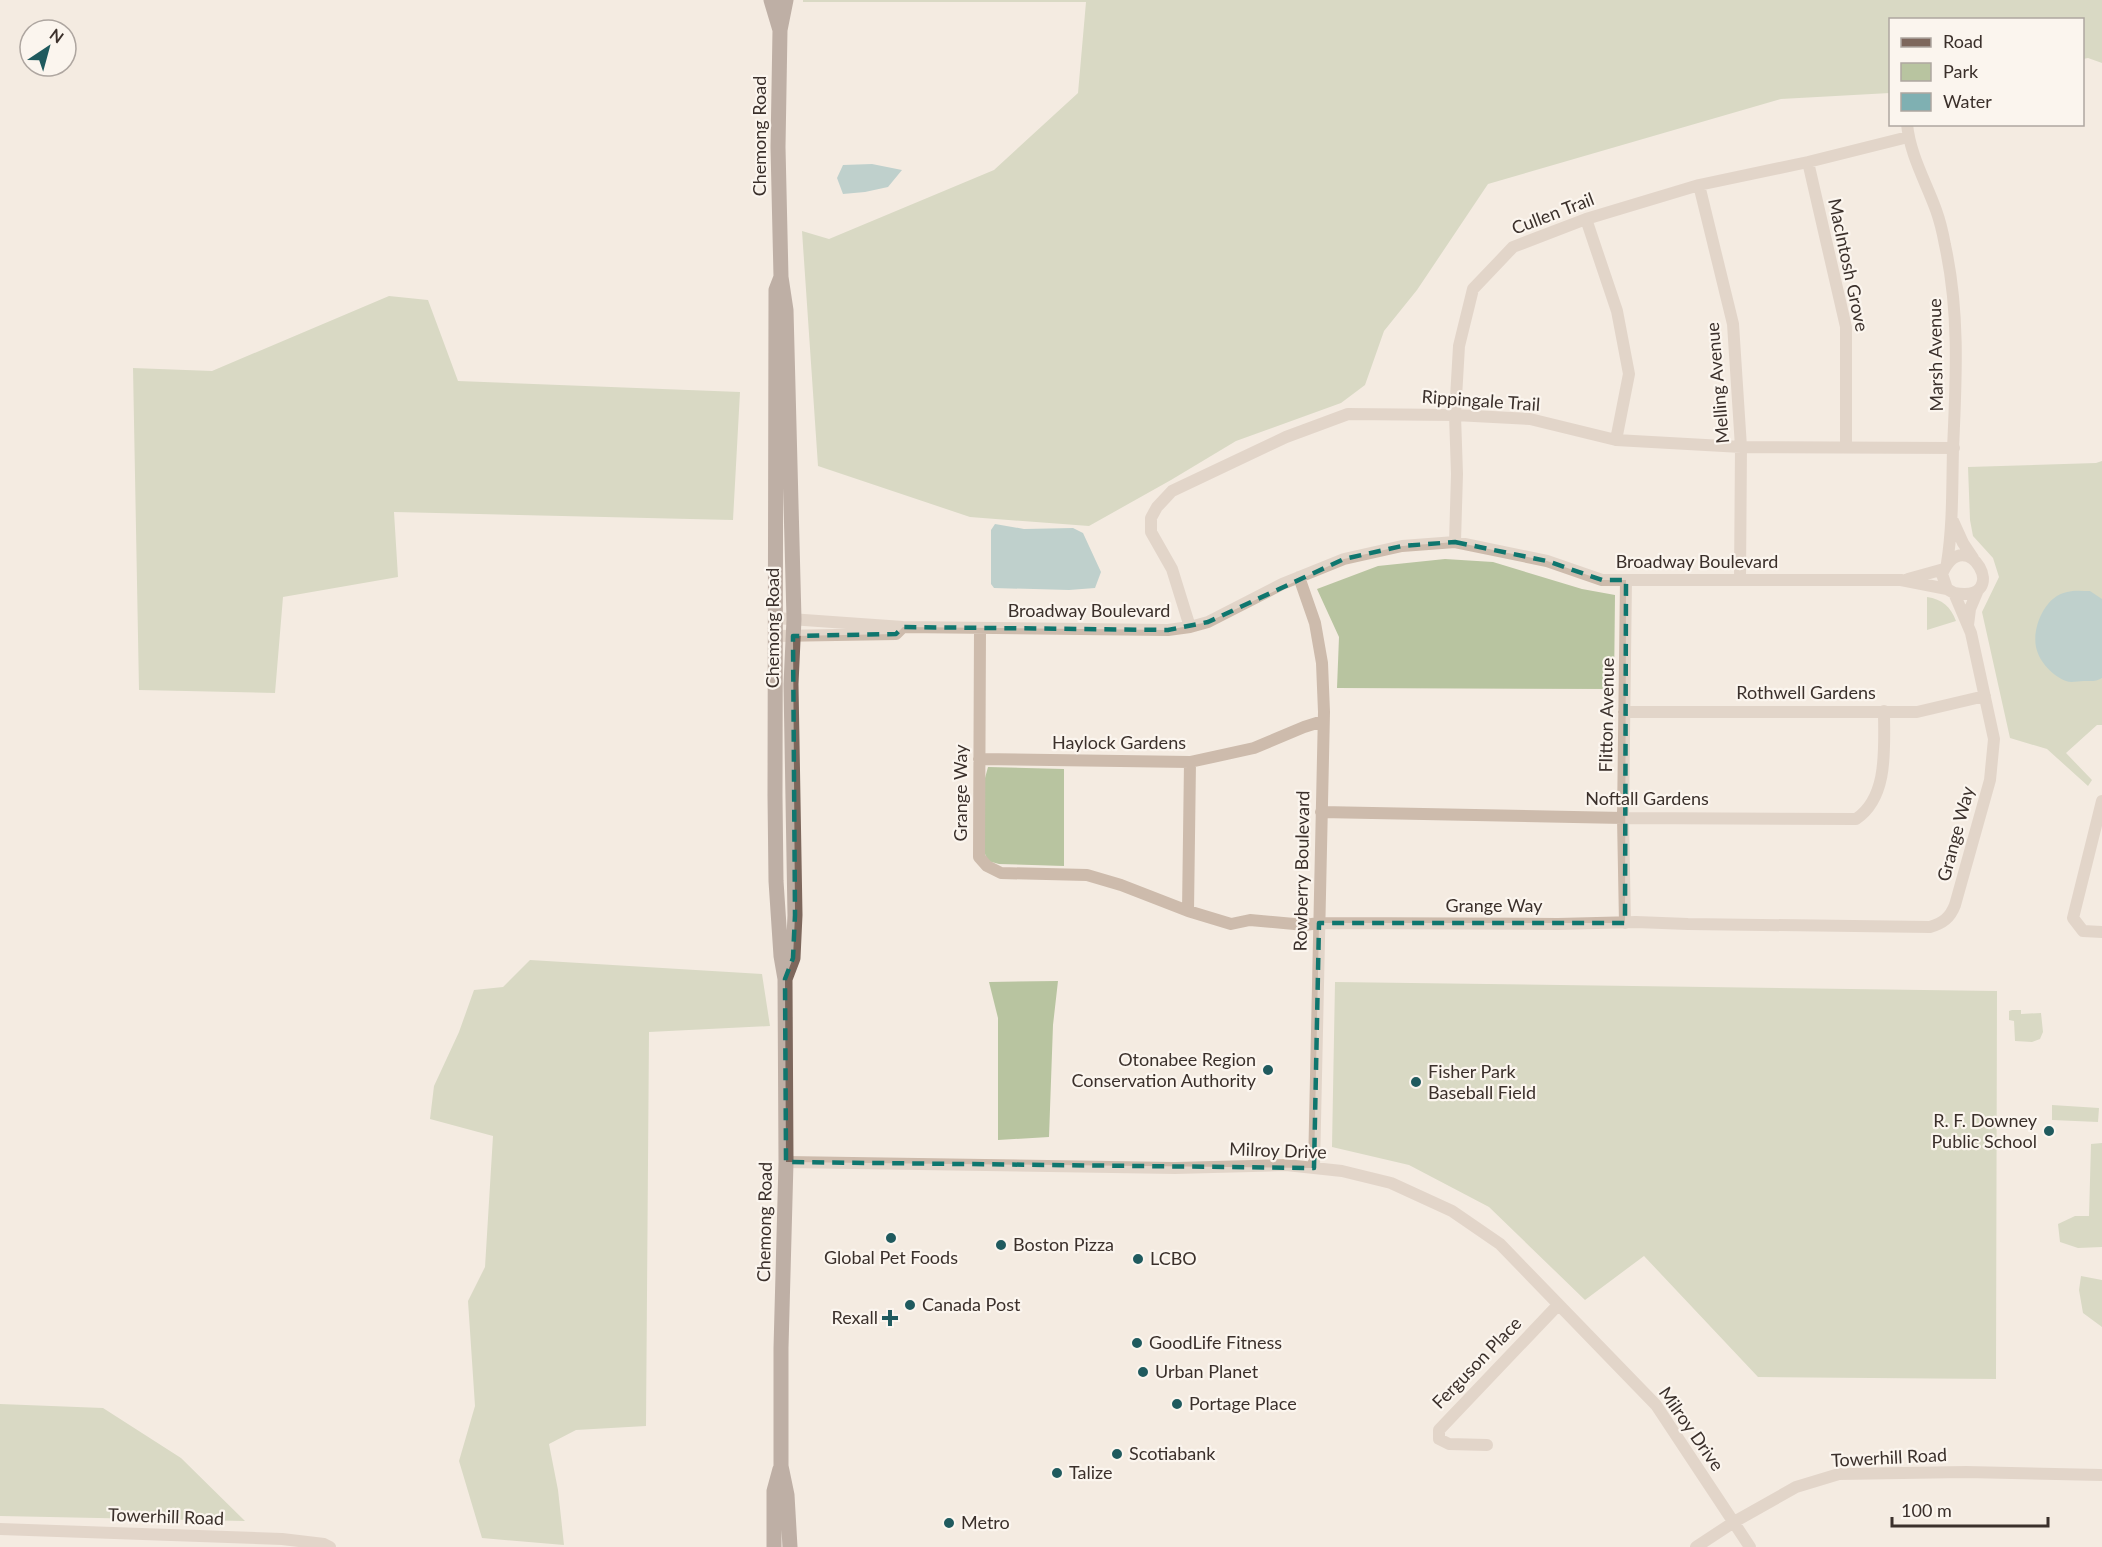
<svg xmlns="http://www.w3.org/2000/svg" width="2102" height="1547" font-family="Lato,sans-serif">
<rect width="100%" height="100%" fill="#f4ebe1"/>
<path fill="#b8c4a0" d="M 803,0 L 2102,0 L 2102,63 L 2088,58 L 2083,59 L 2082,20 L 1890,20 L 1890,93 L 1781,99 L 1488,184 L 1417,290 L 1384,331 L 1365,385 L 1341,403 L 1236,441 L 1171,480 L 1089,526 L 970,517 L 818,466 L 802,231 L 829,239 L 994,170 L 1078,93 L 1086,2 L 803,2 Z
M 389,296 L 428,300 L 458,381 L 740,392 L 733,520 L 394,512 L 398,577 L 283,597 L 275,693 L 139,690 L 133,368 L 212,371 Z
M 2102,461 L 2102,725 L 2097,725 L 2066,753 L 2092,780 L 2088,786 L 2047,749 L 2010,738 L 1982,612 L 1999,577 L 1993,558 L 1973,536 L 1970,520 L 1968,467 L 2096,463 Z
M 1445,559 L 1493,562 L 1582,589 L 1615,595 L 1614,689 L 1337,688 L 1339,637 L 1317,589 L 1378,566 Z
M 1927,597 C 1942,599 1951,607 1956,621 L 1927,630 Z
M 988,767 L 1064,769 L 1064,866 L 999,864 L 988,861 L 982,847 L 985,778 Z
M 530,960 L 762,974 L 770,1026 L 649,1032 L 646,1426 L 576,1430 L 549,1444 L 558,1490 L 564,1545 L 482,1538 L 459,1461 L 475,1406 L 468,1301 L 485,1267 L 493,1136 L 430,1119 L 434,1086 L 459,1032 L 474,990 L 503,987 Z
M 1058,981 L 1053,1025 L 1049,1137 L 998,1140 L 998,1018 L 989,982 Z
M 1335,982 L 1997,991 L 1996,1379 L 1758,1377 L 1644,1256 L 1585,1300 L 1489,1207 L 1409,1165 L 1332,1147 Z
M 2012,1010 L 2021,1010 L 2021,1014 L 2041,1013 L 2043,1032 L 2040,1039 L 2032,1042 L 2015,1041 L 2014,1021 L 2009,1020 L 2009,1011 Z
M 2052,1105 L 2099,1108 L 2098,1122 L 2052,1120 Z
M 2102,1143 L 2102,1247 L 2078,1248 L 2060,1242 L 2058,1224 L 2075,1216 L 2089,1216 L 2091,1144 Z
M 2081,1276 L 2102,1280 L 2102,1327 L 2083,1313 L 2079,1290 Z
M 0,1404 L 103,1408 L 181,1458 L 245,1521 L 0,1516 Z"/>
<path fill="#7fb0b2" d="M 872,164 L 902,170 L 888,187 L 865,192 L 843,194 L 837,178 L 843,165 Z
M 995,524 L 1024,529 L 1073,528 L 1083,533 L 1101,572 L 1095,588 L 1069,590 L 994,588 L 991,584 L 991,530 Z
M 2090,591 L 2102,599 L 2102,678 C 2096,682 2091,681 2084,681 C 2078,681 2071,683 2066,681 C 2053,676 2039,662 2036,647 C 2032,627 2045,596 2067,592 C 2074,590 2083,591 2090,591 Z"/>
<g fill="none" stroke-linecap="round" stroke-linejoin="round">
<path stroke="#cdbbac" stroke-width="12" d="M 1907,124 C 1910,155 1926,182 1936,210 C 1940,221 1943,234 1945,245 C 1960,313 1956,381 1953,449 C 1952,488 1953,525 1947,563
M 1808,162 L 1846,327 L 1846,447
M 1699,185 L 1733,324 L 1741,447 L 1740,580
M 1586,219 L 1617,311 L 1629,374 L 1616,440
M 1953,521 L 1963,543 L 1973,558
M 1455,542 L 1457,474 L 1455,415 L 1459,346 L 1473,289 L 1513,247 L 1586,219 L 1699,185 L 1808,162 L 1908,137
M 1299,577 L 1315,623 L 1322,663 L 1324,712 L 1314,1168
M 1908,579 L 1944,569
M 776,618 L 903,627 L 1168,630 L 1190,627 L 1208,622 L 1282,584 L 1344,559 L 1402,546 L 1455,542 L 1547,561 L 1602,580 L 1901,580 L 1947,589
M 1968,625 L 1970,609 L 1978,590
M 1190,627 L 1172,569 L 1151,532 L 1151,518 L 1157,507 L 1172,491 L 1286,437 L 1348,414 L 1455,415 L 1530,419 L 1616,440 L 1741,447 L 1954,448
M 980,629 L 979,857 L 987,866 L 1001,873 L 1087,875 L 1121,885 L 1188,911 L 1231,924 L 1250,920 L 1305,925 L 1319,923 L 1558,924 L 1636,922 L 1688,924 L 1930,927 C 1943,923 1950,918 1955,905 L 1990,780 L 1994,739 L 1971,633 L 1954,593 L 1947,589 L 1942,574 C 1966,519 2014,604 1954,593
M 776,636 L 896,634 L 903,627
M 1624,712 L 1917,712 L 1985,696
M 979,759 L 1190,762 L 1254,748 L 1304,727 L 1323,721
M 2102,801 L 2073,918 L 2083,931 L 2102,932
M 1321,812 L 1623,818 L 1856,819 C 1889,797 1884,747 1884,711
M 1188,911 L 1190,762
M 1625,923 L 1623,818 L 1626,580
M 786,1162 L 1175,1168 L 1286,1165 L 1342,1171 L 1391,1183 L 1452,1211 L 1500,1244 L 1656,1405 L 1750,1547
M 1487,1445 L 1449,1444 L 1439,1439 L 1439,1430 L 1558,1305
M 0,1529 L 282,1539 L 324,1544 L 330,1547
M 1696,1547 L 1734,1522 L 1796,1487 L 1839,1474 L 1966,1472 L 2102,1475"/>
<path stroke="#7d675c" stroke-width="15" d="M 771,0 L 780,30
M 781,277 L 776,290 L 775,796 L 776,881 L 781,956 L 785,979 L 786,1162 L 781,1348 L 781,1466 L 787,1495 L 790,1547
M 785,979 L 793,958 L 795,915 L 791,684 L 794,619 L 786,310 L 781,277 L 778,147 L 780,30 L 786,0
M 774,1547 L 774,1491 L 780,1469"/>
</g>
<path d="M0 0H2102V1547H0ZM 1455,542 L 1547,561 L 1602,580 L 1626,580 L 1625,923 L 1319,923 L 1314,1168 L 786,1162 L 785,979 L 793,958 L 795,915 L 793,636 L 896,634 L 903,627 L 1168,630 L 1208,622 L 1344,559 L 1402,546 Z" fill="#f4ebe1" fill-opacity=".55" fill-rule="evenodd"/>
<path fill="none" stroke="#0f766e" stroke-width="4.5" stroke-dasharray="12 8" stroke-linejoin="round" d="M 1455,542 L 1547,561 L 1602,580 L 1626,580 L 1625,923 L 1319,923 L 1314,1168 L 786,1162 L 785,979 L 793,958 L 795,915 L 793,636 L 896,634 L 903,627 L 1168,630 L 1208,622 L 1344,559 L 1402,546 Z"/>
<g fill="#1f5a5e" stroke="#fbf5ee" stroke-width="2">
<circle cx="1268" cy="1070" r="6"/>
<circle cx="1416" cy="1082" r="6"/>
<circle cx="2049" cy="1131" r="6"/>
<circle cx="891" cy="1238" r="6"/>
<circle cx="1001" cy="1245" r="6"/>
<circle cx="1138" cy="1259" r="6"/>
<circle cx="910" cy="1305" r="6"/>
<path d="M887 1309h6v6h6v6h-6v6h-6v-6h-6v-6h6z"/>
<circle cx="1137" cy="1343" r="6"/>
<circle cx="1143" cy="1372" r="6"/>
<circle cx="1177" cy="1404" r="6"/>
<circle cx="1117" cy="1454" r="6"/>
<circle cx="1057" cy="1473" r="6"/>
<circle cx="949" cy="1523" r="6"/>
</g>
<g text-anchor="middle" stroke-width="4.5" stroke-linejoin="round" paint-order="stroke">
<g font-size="18" fill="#3b302b" stroke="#fbf5ee">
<text transform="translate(760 136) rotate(-90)" y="6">Chemong Road</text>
<text transform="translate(1553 214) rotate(-21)" y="6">Cullen Trail</text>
<text transform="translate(1848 265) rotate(78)" y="6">MacIntosh Grove</text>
<text transform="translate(1936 355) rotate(-91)" y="6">Marsh Avenue</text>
<text transform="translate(1718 383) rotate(-95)" y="6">Melling Avenue</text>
<text transform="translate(1481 401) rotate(4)" y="6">Rippingale Trail</text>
<text x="1697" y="568">Broadway Boulevard</text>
<text x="1089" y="617">Broadway Boulevard</text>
<text transform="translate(773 628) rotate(-90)" y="6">Chemong Road</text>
<text x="1806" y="699">Rothwell Gardens</text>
<text transform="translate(1607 715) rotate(-89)" y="6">Flitton Avenue</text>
<text x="1119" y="749">Haylock Gardens</text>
<text transform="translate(961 793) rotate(-90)" y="6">Grange Way</text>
<text x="1647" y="805">Noftall Gardens</text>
<text transform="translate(1956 834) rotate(-75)" y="6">Grange Way</text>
<text transform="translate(1302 871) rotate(-89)" y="6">Rowberry Boulevard</text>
<text x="1494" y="912">Grange Way</text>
<text transform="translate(1278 1151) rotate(2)" y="6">Milroy Drive</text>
<text transform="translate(765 1222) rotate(-89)" y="6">Chemong Road</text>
<text transform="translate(1477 1363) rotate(-46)" y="6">Ferguson Place</text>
<text transform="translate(1691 1429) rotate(55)" y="6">Milroy Drive</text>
<text transform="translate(1889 1458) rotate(-3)" y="6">Towerhill Road</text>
<text transform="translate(166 1517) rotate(2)" y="6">Towerhill Road</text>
</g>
<g font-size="18" fill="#3b302b" stroke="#fbf5ee" text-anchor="start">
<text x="1256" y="1066" text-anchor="end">Otonabee Region<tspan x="1256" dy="21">Conservation Authority</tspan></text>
<text x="1428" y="1078">Fisher Park<tspan x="1428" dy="21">Baseball Field</tspan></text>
<text x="2037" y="1127" text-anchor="end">R. F. Downey<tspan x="2037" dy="21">Public School</tspan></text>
<text x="1013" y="1251">Boston Pizza</text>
<text x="891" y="1264" text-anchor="middle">Global Pet Foods</text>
<text x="1150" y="1265">LCBO</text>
<text x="922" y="1311">Canada Post</text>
<text x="878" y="1324" text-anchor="end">Rexall</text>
<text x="1149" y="1349">GoodLife Fitness</text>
<text x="1155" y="1378">Urban Planet</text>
<text x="1189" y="1410">Portage Place</text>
<text x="1129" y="1460">Scotiabank</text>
<text x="1069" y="1479">Talize</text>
<text x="961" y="1529">Metro</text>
</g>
</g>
<rect x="1889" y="18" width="195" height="108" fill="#fbf5ee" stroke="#aea6a0" stroke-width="1.5"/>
<rect x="1901" y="38" width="30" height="9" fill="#7d675c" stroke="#aea6a0" stroke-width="1.5"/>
<text x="1943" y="48" font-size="18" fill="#3b302b">Road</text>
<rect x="1901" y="63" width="30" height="18" fill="#b8c4a0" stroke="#aea6a0" stroke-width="1.5"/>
<text x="1943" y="78" font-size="18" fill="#3b302b">Park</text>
<rect x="1901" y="93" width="30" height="18" fill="#7fb0b2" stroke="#aea6a0" stroke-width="1.5"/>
<text x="1943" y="108" font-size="18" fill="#3b302b">Water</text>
<g transform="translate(48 48) rotate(36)"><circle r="28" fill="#fbf5ee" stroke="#aea6a0" stroke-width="1.5"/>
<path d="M0-4.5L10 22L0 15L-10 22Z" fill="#1f5a5e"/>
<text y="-9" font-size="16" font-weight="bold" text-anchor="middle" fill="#3b302b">N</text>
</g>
<path d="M1892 1517v9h156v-9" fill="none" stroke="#3b302b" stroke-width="3"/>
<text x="1901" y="1517" font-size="18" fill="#3b302b" stroke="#fbf5ee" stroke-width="4.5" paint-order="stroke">100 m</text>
</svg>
